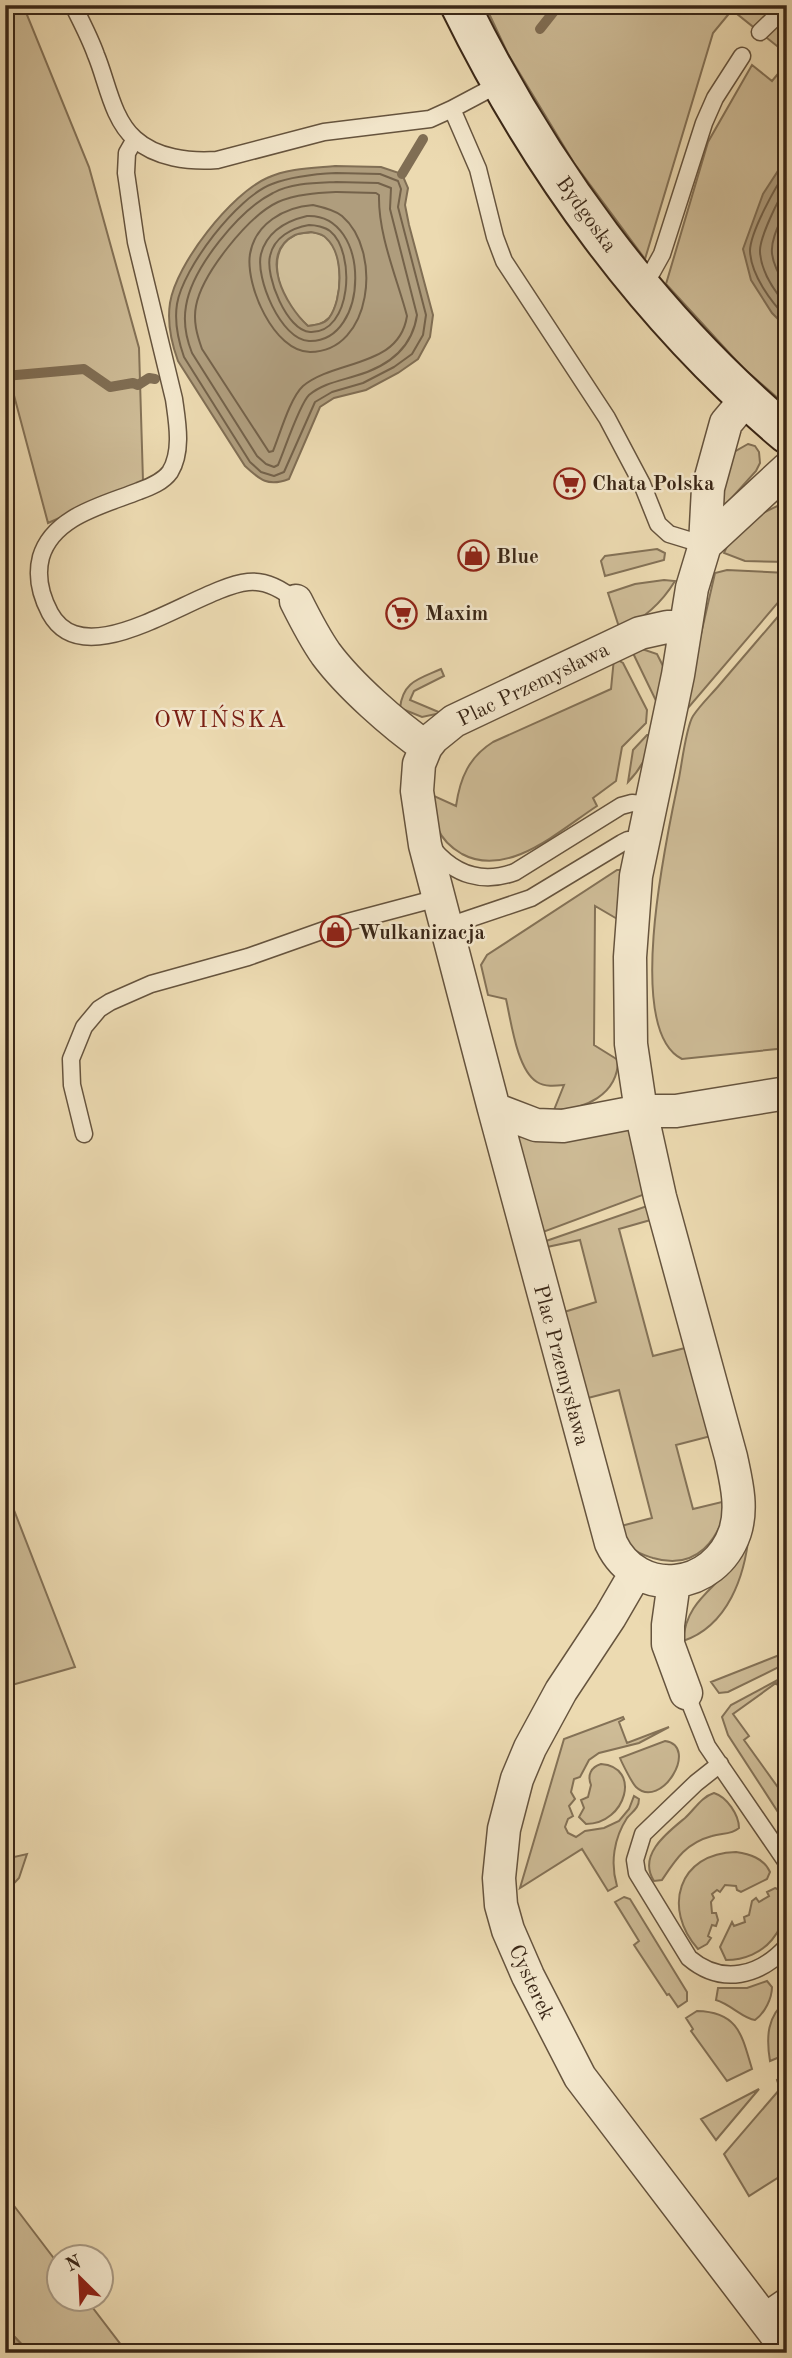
<svg xmlns="http://www.w3.org/2000/svg" width="792" height="2358" font-family="'Old Standard TT',serif">
<rect width="100%" height="100%" fill="#ecdab1"/>
<filter id="stains"><feTurbulence type="fractalNoise" baseFrequency=".00286" numOctaves="4"/><feColorMatrix values="0 0 0 0 .2 0 0 0 0 .09 0 0 0 0 .02 0 0 0 .5 -.17"/></filter>
<radialGradient id="worn" r=".72"><stop offset=".6" stop-color="#630" stop-opacity="0"/><stop offset="1" stop-color="#630" stop-opacity=".3"/></radialGradient>
<path fill="#cebc97" stroke="#847257" stroke-width="2" d="M 5,5 L 23,5 L 89,167 L 139,348 L 143,481 L 48,523 L 12,388 L 5,387 Z
M 485,5 L 787,5 L 787,54 L 732,10 L 713,33 L 645,259 L 574,163 L 508,54 Z
M 787,63 L 787,406 L 743,368 L 666,284 L 708,142 L 752,65 L 772,81 Z
M 311,232 C 316,233 323,234 327,238 C 344,254 343,300 329,318 C 323,324 316,325 308,326 C 301,319 294,313 289,305 C 276,284 268,248 295,235 C 299,233 306,233 311,232 Z
M 748,444 L 755,446 L 759,452 L 760,463 L 756,471 L 719,512 L 715,508 L 734,452 Z
M 787,502 L 787,562 L 745,561 L 724,553 C 734,526 762,512 787,502 Z
M 657,549 L 665,553 L 664,560 L 605,576 L 601,561 L 605,556 Z
M 727,570 L 787,573 L 787,592 L 688,708 L 684,708 L 715,573 Z
M 664,580 L 675,581 C 661,604 644,619 620,630 L 608,593 L 635,584 Z
M 787,606 L 787,1048 L 682,1059 C 623,1030 668,831 679,778 C 682,763 686,727 693,716 C 701,704 712,694 721,683 C 743,657 765,632 787,606 Z
M 639,648 L 657,654 L 665,670 L 659,707 L 631,649 Z
M 614,658 L 623,663 L 647,710 L 646,723 L 622,747 L 616,781 L 593,798 L 597,806 C 560,830 508,879 462,854 C 436,839 434,822 432,795 L 456,806 C 460,778 469,757 493,742 L 611,689 Z
M 441,669 L 444,676 L 414,691 L 410,700 L 441,713 L 422,717 L 400,708 C 403,681 419,679 441,669 Z
M 647,735 L 653,735 C 649,753 640,770 628,782 L 633,750 Z
M 617,870 L 626,870 L 619,920 L 595,906 L 594,1045 L 618,1060 C 618,1095 584,1110 554,1110 L 564,1085 C 555,1086 545,1087 537,1082 C 517,1070 511,1021 506,999 L 488,995 L 481,965 L 487,955 Z
M 631,1129 L 648,1193 L 543,1232 L 515,1136 L 554,1141 Z
M 650,1205 L 654,1219 L 619,1229 L 653,1356 L 689,1347 L 711,1436 L 676,1445 L 693,1509 L 726,1501 C 721,1540 696,1571 653,1558 C 647,1556 639,1554 633,1549 C 627,1544 622,1534 617,1527 L 652,1518 L 619,1390 L 584,1399 L 561,1313 L 596,1302 L 580,1240 L 547,1247 L 546,1241 Z
M 5,1487 L 75,1667 L 5,1687 Z
M 749,1533 C 745,1576 728,1626 683,1641 C 686,1604 709,1593 730,1568 C 738,1558 743,1544 749,1533 Z
M 787,1652 L 787,1663 L 728,1692 L 719,1693 L 711,1682 Z
M 787,1675 L 787,1698 L 776,1683 L 733,1714 L 749,1736 L 744,1740 L 787,1800 L 787,1826 L 728,1735 L 722,1717 L 731,1705 Z
M 623,1717 L 624,1719 L 619,1722 L 627,1743 L 669,1727 L 639,1743 L 599,1753 L 589,1760 L 580,1777 L 574,1779 L 571,1792 L 575,1799 L 569,1806 L 573,1816 L 568,1819 L 565,1827 L 568,1833 L 576,1837 L 585,1831 L 604,1828 L 619,1821 L 629,1809 L 634,1796 L 639,1799 C 639,1808 633,1811 627,1818 C 614,1838 610,1863 617,1886 L 608,1891 L 582,1849 L 520,1888 L 564,1739 Z
M 665,1741 C 700,1746 661,1811 636,1787 C 632,1783 622,1763 620,1758 Z
M 601,1764 C 642,1767 626,1824 586,1824 L 579,1817 L 584,1808 L 581,1800 L 588,1797 L 591,1785 C 587,1775 591,1767 601,1764 Z
M 714,1793 C 727,1797 739,1815 739,1828 C 731,1835 722,1833 712,1836 C 686,1843 676,1859 662,1880 L 654,1881 C 637,1855 668,1832 685,1818 C 695,1809 701,1797 714,1793 Z
M 736,1852 C 749,1854 764,1858 770,1872 L 767,1879 L 741,1892 L 737,1890 L 736,1886 L 725,1885 L 720,1892 L 717,1890 L 712,1894 L 714,1898 L 711,1902 L 712,1913 L 716,1913 L 718,1920 L 716,1926 L 712,1925 L 708,1936 L 711,1938 L 707,1944 L 698,1949 C 662,1909 678,1853 736,1852 Z
M 27,1854 L 19,1878 L 5,1893 L 5,1859 Z
M 775,1888 L 782,1891 C 792,1929 764,1960 726,1960 L 720,1947 L 732,1922 L 734,1926 L 745,1922 L 744,1917 L 749,1915 L 752,1901 L 756,1898 L 759,1902 L 769,1896 L 767,1892 Z
M 624,1897 L 630,1899 L 687,1992 L 687,2001 L 678,2007 L 669,1994 L 667,1995 L 634,1945 L 639,1941 L 615,1902 Z
M 767,1981 L 772,1987 C 772,1998 765,2013 755,2020 C 744,2019 730,2004 716,2000 L 718,1988 L 747,1988 Z
M 787,2000 L 787,2054 L 770,2061 C 766,2037 767,2016 787,2000 Z
M 697,2011 C 739,2012 742,2036 752,2069 L 727,2081 L 691,2031 L 693,2029 L 686,2018 Z
M 783,2076 L 787,2082 L 787,2172 L 749,2196 L 724,2154 L 780,2089 L 777,2080 Z
M 759,2089 L 716,2140 L 701,2119 Z
M 5,2194 L 59,2265 L 60,2298 L 86,2299 L 122,2346 L 137,2349 L 140,2353 L 30,2353 L 5,2327 Z"/>
<path fill="#af9d7d" stroke="#806e54" stroke-width="2" fill-rule="evenodd" d="M 787,157 L 787,328 L 772,313 L 751,280 L 743,249 L 763,194 Z
M 335,166 L 381,167 L 402,174 L 408,188 L 405,205 L 409,225 L 433,315 L 430,337 L 418,359 L 398,373 L 366,390 L 334,398 L 320,407 L 289,479 C 268,487 260,480 245,466 L 178,361 C 171,342 167,323 170,303 C 176,264 231,194 267,178 C 288,168 313,168 335,166 ZM 311,232 C 316,233 323,234 326,238 C 344,254 343,299 329,318 C 324,324 316,325 308,326 C 286,306 257,254 295,235 C 299,233 306,233 311,232 Z
M 5,2327 L 30,2353 L 5,2353 Z"/>
<g fill="none" stroke-linecap="round" stroke-linejoin="round">
<path stroke="#74624a" stroke-width="2" d="M 787,170 C 776,186 750,232 750,251 C 751,275 771,302 787,318
M 336,173 L 380,174 L 398,181 L 401,189 L 398,207 L 426,315 L 423,335 L 412,354 L 394,367 L 363,383 L 332,392 L 315,402 L 284,472 L 274,476 L 261,472 L 250,462 L 184,357 C 178,340 174,323 177,304 C 183,268 237,197 272,184 C 293,176 314,174 336,173 Z
M 336,182 L 378,183 L 391,188 L 390,209 L 417,315 C 412,350 387,367 355,376 C 339,381 322,384 309,395 C 299,405 285,449 278,465 L 274,467 L 266,464 L 257,456 L 192,353 C 186,338 183,323 186,306 C 192,268 239,210 273,193 C 291,183 316,183 336,182 Z
M 787,186 C 779,198 759,238 760,252 C 761,271 775,292 787,306
M 337,192 L 376,193 L 379,195 C 378,235 397,278 407,316 C 399,368 336,359 303,386 C 290,398 280,434 273,451 L 269,452 L 202,349 C 197,335 193,321 196,306 C 202,274 248,216 278,202 C 296,194 318,193 337,192 Z
M 313,205 C 322,207 335,210 342,216 C 383,251 372,352 310,352 C 274,352 245,285 250,254 C 255,224 284,207 313,205 Z
M 787,205 C 771,244 763,251 787,288
M 307,216 C 372,213 370,343 309,341 C 281,340 255,278 261,254 C 267,231 286,221 307,216 Z
M 309,225 C 315,225 325,227 330,231 C 356,252 352,334 310,332 C 287,331 265,276 270,256 C 274,237 292,228 309,225 Z"/>
<path stroke="#806e54" stroke-width="10" d="M 540,29 L 559,5
M 402,174 L 423,139
M 5,376 L 84,369 L 110,387 L 133,383 L 138,385 L 149,378 L 155,379"/>
<defs>
<path id="lane" d="M 73,5 C 81,21 90,38 96,55 C 107,81 112,119 135,139 C 156,158 189,162 217,160 L 324,132 L 430,119 L 452,109
M 760,32 L 787,6
M 501,83 L 452,109 L 478,169 L 495,237 L 504,261 L 607,418 L 642,484 L 658,524 L 669,534 L 705,545
M 135,139 L 127,153 L 126,173 L 136,242 L 174,399 C 177,421 183,451 170,472 C 163,482 150,487 139,491 C 104,505 53,516 41,557 C 36,576 41,596 50,613 C 86,679 197,587 248,582 C 266,580 283,590 296,601
M 640,285 L 652,272 L 662,254 L 704,123 L 715,98 L 742,56
M 433,849 C 455,875 483,884 515,872 L 621,806 L 632,803 L 651,805
M 445,927 L 531,898 L 622,843 L 628,840 L 643,840
M 84,1134 L 72,1085 L 71,1059 L 84,1027 L 99,1009 L 110,1002 L 151,984 L 248,957 L 344,923 L 438,898
M 686,1693 L 707,1746 L 787,1863
M 720,1764 L 696,1783 L 643,1834 L 635,1860 L 637,1873 L 689,1958 C 722,1986 760,1976 787,1946
M 761,2313 L 787,2295"/>
<path id="street" d="M 705,545 L 787,469
M 296,601 C 305,619 314,637 326,654 C 349,685 394,725 426,747
M 684,627 L 667,627 L 640,633 L 454,721 L 433,738 L 426,747 L 419,764 L 417,791 L 425,845 L 494,1109 L 536,1125 L 563,1126 L 641,1111 L 676,1111 L 787,1093
M 494,1109 L 611,1543 C 638,1600 715,1591 735,1532 C 743,1507 736,1481 731,1457 L 660,1197 L 641,1111 L 631,1044 L 630,957 L 636,876 L 678,675 L 692,588 L 705,545 L 708,488 L 726,423 L 747,398
M 635,1574 L 610,1617 L 561,1691 L 530,1748 L 517,1779 L 504,1829 L 499,1878 L 501,1905 L 508,1930 L 528,1976 L 580,2077 L 787,2349
M 674,1582 L 668,1625 L 668,1644 L 686,1693"/>
<path id="secondary" d="M 460,5 C 539,166 649,318 787,434"/>
</defs>
<use href="#lane" stroke="#66543e" stroke-width="19"/>
<use href="#street" stroke="#66543e" stroke-width="35"/>
<use href="#secondary" stroke="#3a2717" stroke-width="42"/>
<use href="#lane" stroke="#f3e7cc" stroke-width="16"/>
<use href="#street" stroke="#f3e7cc" stroke-width="32"/>
<use href="#secondary" stroke="#f3e7cc" stroke-width="38"/>
</g>
<defs>
<symbol id="supermarket-ring" viewBox="-11 -11 22 22"><circle r="9.5" fill="#f3e7cc" stroke="#8f2418" stroke-width="1.5"/><path d="M-6-5.5h2.5l.6 2H6L4.5 2H-2.5L-4.4-4H-6ZM-1.5 3.2a1.3 1.3 0 1 0 .1 0ZM3 3.2a1.3 1.3 0 1 0 .1 0Z" fill="#8f2418"/></symbol>
<symbol id="shop-ring" viewBox="-11 -11 22 22"><circle r="9.5" fill="#f3e7cc" stroke="#8f2418" stroke-width="1.5"/><path d="M-5-2.5h2.3a2.7 3.5 0 0 1 5.4 0H5L5.5 6h-11ZM-1.5-2.5h3a1.5 2.3 0 0 0-3 0Z" fill="#8f2418"/></symbol>
</defs>
<g fill-rule="evenodd">
<use href="#supermarket-ring" x="552" y="466" width="35" height="35"/>
<use href="#shop-ring" x="456" y="538" width="35" height="35"/>
<use href="#supermarket-ring" x="384" y="596" width="35" height="35"/>
<use href="#shop-ring" x="318" y="914" width="35" height="35"/>
</g>
<g text-anchor="middle" stroke-width="5" stroke-linejoin="round" paint-order="stroke">
<g font-size="21" fill="#3a2717" stroke="#f3e7cc">
<text transform="translate(587 214) rotate(54)" y="7">Bydgoska</text>
<text transform="translate(533 684) rotate(-26)" y="7">Plac Przemysława</text>
<text transform="translate(562 1365) rotate(75)" y="7">Plac Przemysława</text>
<text transform="translate(532 1982) rotate(65)" y="7">Cysterek</text>
</g>
<g font-size="21" font-weight="bold" fill="#3a2717" stroke="#f3e7cc" text-anchor="start">
<text x="592" y="490">Chata Polska</text>
<text x="496" y="563">Blue</text>
<text x="425" y="620">Maxim</text>
<text x="358" y="939">Wulkanizacja</text>
</g>
<g font-size="24" letter-spacing="2" fill="#7a1f14" stroke="#f3e7cc">
<text x="221" y="727">OWIŃSKA</text>
</g>
</g>
<rect width="792" height="2358" fill="none" stroke="#ecdab1" stroke-width="28"/>
<rect x="7" y="7" width="778" height="2344" fill="none" stroke="#3a2717" stroke-width="3.5"/>
<rect x="14" y="14" width="764" height="2330" fill="none" stroke="#3a2717" stroke-width="2"/>
<g transform="translate(80 2278) rotate(336)"><circle r="33" fill="#f3e7cc" stroke="#a99a84" stroke-width="2"/>
<path d="M0-5L12 26L0 18L-12 26Z" fill="#8f2418"/>
<text y="-10" font-size="19" font-weight="bold" text-anchor="middle" fill="#3a2717">N</text>
</g>
<rect width="100%" height="100%" filter="url(#stains)"/>
<rect width="100%" height="100%" fill="url(#worn)"/>
</svg>
